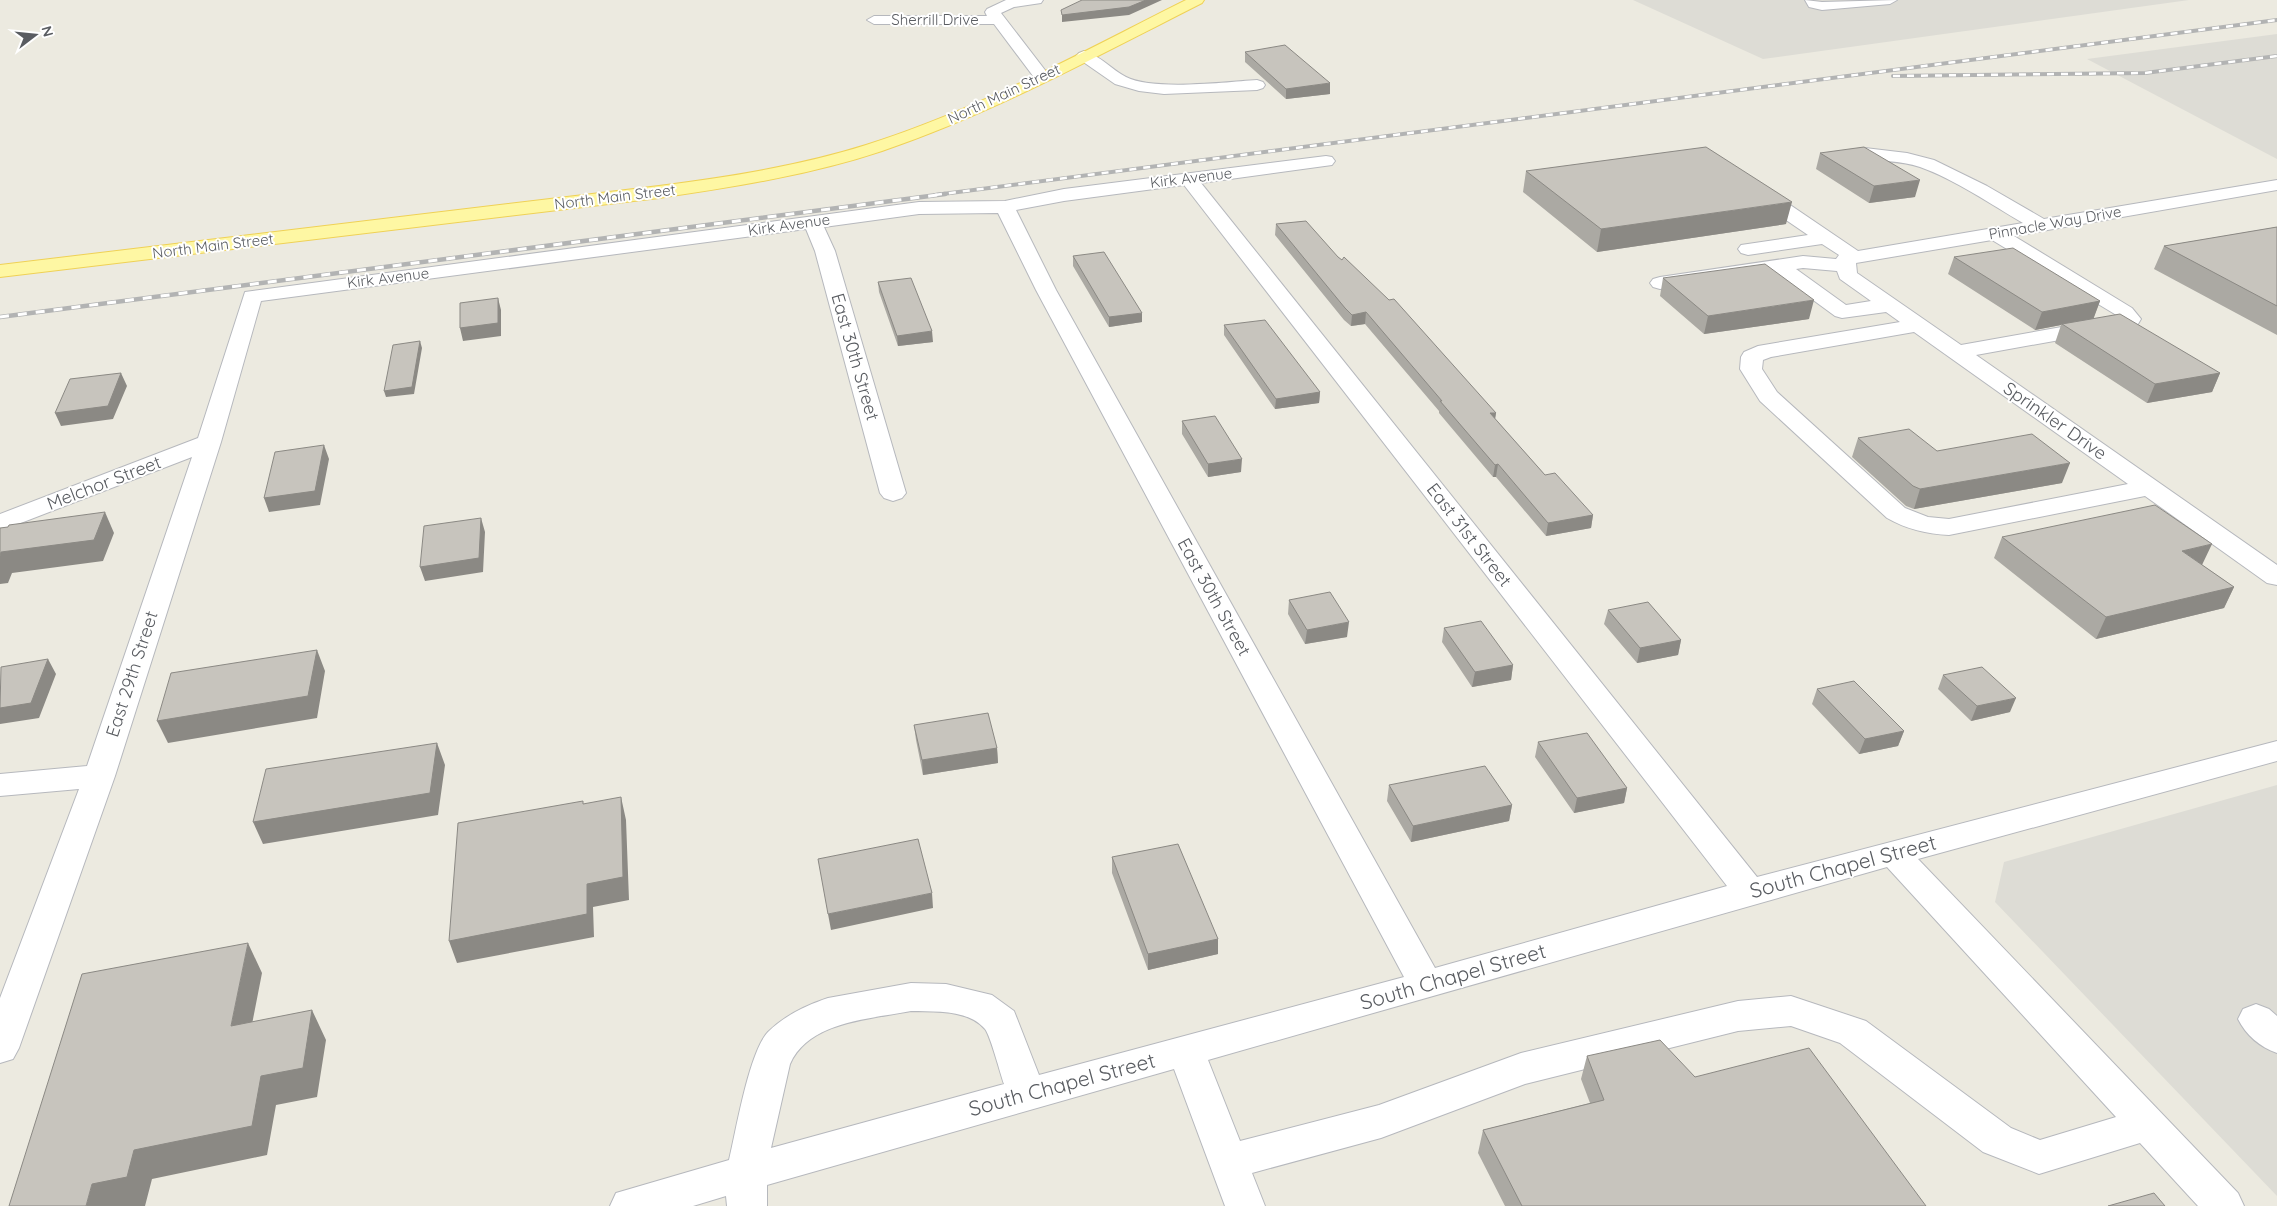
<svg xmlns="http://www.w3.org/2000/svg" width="2277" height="1206" font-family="Quicksand,sans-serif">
<rect width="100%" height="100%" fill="#eceae0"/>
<path fill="#dddcd5" d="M 1633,0 L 2189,0 L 1763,59 Z
M 2277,34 L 2277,159 L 2087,59 Z
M 2277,785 L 2277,1196 L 1995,902 L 2004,862 Z"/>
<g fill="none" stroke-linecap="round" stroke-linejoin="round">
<defs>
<path id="minor" d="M 1006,0 L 1043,0 L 1041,3 L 1014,7 L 1001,13 L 1048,74 L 1050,77 L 1048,80 L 1036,80 L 994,24 L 874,24 L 867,20 L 874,16 L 987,16 L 985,12 L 987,9 Z
M 1805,0 L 1822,2 L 1897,0 L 1890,4 L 1822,10 L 1809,7 Z
M 1084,51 C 1101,56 1112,70 1126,77 C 1153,91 1226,82 1257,80 L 1263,82 L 1265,85 L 1263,88 L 1257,90 L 1164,94 L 1139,91 L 1115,84 L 1079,59 L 1076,56 L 1079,53 Z
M 1865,148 L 1907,153 L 1934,160 L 1987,186 L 2044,219 L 2277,180 L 2277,190 L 2014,236 L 2132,308 L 2141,319 L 2138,324 L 2121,329 L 1976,355 L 2277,565 L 2277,585 L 2267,583 L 2145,496 L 1949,535 C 1927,534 1906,529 1887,518 L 1760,401 L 1740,369 L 1741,357 L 1744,352 L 1758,346 L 1900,322 L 1886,312 L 1842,318 L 1835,316 L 1775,272 L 1660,289 L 1653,287 L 1650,283 L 1653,279 L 1660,277 L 1803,256 L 1836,259 L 1839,255 L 1822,244 L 1748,255 L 1741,253 L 1738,249 L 1741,245 L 1808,235 L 1751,196 L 1749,192 L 1751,188 L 1758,186 L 1765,188 L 1858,251 L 2023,223 C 1992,205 1954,179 1920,167 C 1900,160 1879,162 1859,157 L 1856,153 L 1859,149 ZM 1992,240 L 2118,316 L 2118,317 L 1961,345 L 1857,273 L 1856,263 ZM 1803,268 L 1837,271 L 1840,279 L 1871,301 L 1846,305 L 1796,269 ZM 1914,332 L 2128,484 L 1949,519 L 1928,517 L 1905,508 L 1777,392 L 1762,369 L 1763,360 L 1771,357 Z
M 1326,156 L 1332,157 L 1335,161 L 1332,165 L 1201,183 L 1757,877 L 2277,741 L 2277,761 L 1918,859 L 2238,1193 L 2244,1206 L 2198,1206 L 2140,1143 L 2039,1174 L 1983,1152 L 1840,1043 L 1791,1026 L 1738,1031 L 1525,1084 L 1381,1138 L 1252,1173 L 1265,1206 L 1225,1206 L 1174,1069 L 767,1185 L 767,1206 L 727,1206 L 726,1196 L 693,1206 L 610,1206 L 616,1193 L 729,1160 C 736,1131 749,1052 768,1032 C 784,1016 807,1005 828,998 L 911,983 L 946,984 L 992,995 L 1014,1011 L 1039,1075 L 1404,977 L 1036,290 L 998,213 L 919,214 L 824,227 L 835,251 L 906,493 L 902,498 L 893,501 L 884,498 L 880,493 L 815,251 L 806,229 L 261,301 L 221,442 L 115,776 L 19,1048 L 13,1059 L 0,1063 L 0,998 L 79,789 L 0,796 L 0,774 L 87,766 L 192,457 L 0,531 L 0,514 L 198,438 L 245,292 L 919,202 L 1005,201 L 1064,189 ZM 1184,185 L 1727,886 L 1435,968 L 1056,290 L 1016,210 L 1064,201 ZM 1887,867 L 2116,1117 L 2040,1140 L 2011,1128 L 1866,1021 L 1791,996 L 1738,1001 L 1521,1053 L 1379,1105 L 1240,1141 L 1208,1060 ZM 911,1011 C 935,1012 968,1009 985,1029 C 991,1037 1000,1073 1004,1084 L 771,1148 L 790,1064 C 809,1021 871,1019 911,1011 Z
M 2256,1004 L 2269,1009 L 2277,1016 L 2277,1053 C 2260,1047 2246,1035 2238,1019 L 2243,1009 Z"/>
<path id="major" d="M 1186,0 L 1204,0 L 1202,3 C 1097,56 994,113 882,151 C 810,175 734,187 659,198 L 0,277 L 0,265 L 659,186 C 729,177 799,166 866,145 C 978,110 1082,52 1186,0 Z"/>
</defs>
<use href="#minor" stroke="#b6b8bd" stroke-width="2"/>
<use href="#major" stroke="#efd156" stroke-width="2"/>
<use href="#minor" fill="#fff" fill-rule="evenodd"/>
<use href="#major" fill="#fef7a3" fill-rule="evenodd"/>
<defs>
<path id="rail-far1" d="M 1893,76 L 2145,73 L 2277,56
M 935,195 L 2277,20"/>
<path id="rail" d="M 0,317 L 945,194"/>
</defs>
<use href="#rail-far1" stroke="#b2b3b3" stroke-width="4"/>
<use href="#rail" stroke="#b2b3b3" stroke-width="4.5"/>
<use href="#rail-far1" stroke="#fff" stroke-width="2.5" stroke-dasharray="7" stroke-linecap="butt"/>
<use href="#rail" stroke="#fff" stroke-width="3" stroke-dasharray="9" stroke-linecap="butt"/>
</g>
<path fill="#aba9a3" d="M 1245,52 L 1330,94 L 1286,99 L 1245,62 Z
M 1820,153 L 1915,197 L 1869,203 L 1816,169 Z
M 1526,171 L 1786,224 L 1597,252 L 1523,192 Z
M 1276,224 L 1338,257 L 1496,413 L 1495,419 L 1545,475 L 1593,515 L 1591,528 L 1546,536 L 1496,477 L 1493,477 L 1439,413 L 1439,411 L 1365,324 L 1351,326 L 1344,320 L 1275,235 Z
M 2277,227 L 2277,335 L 2154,269 L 2164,246 Z
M 1073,256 L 1142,322 L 1109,327 L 1073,266 Z
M 1954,257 L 2100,301 L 2093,319 L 2220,373 L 2212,392 L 2147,403 L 2055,343 L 2061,325 L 2035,330 L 1948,274 Z
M 1663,278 L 1809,319 L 1704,334 L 1660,296 Z
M 878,282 L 933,342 L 898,346 L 879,292 Z
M 1224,325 L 1320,392 L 1319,403 L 1275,409 L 1224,335 Z
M 1182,421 L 1241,472 L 1208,477 L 1182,434 Z
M 1858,438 L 1937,451 L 2062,483 L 1914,509 L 1906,506 L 1852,457 Z
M 2002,537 L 2202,565 L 2234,587 L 2224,608 L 2096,639 L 1994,558 Z
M 1289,600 L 1347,637 L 1305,644 L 1288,614 Z
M 1608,610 L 1681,640 L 1678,655 L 1637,663 L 1604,624 Z
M 1444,628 L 1513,665 L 1511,680 L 1472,687 L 1442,642 Z
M 1943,675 L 2010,712 L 1971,721 L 1938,689 Z
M 1817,689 L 1904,731 L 1898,746 L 1859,754 L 1812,704 Z
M 914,725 L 997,748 L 998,763 L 923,775 L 916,740 Z
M 1538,742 L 1627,788 L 1624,803 L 1574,813 L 1535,757 Z
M 1389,785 L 1512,805 L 1509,821 L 1411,842 L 1387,801 Z
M 1112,857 L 1218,939 L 1218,954 L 1148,970 L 1112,873 Z
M 1587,1056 L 1695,1077 L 1926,1206 L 1505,1206 L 1478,1153 L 1483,1130 L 1590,1103 L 1581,1079 Z"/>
<path fill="#8b8984" d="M 1146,0 L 1162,0 L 1129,15 L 1062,22 L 1062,15 Z
M 1330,83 L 1330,94 L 1286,99 L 1286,89 Z
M 1920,180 L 1915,197 L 1869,203 L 1874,186 Z
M 1792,202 L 1786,224 L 1597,252 L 1601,229 Z
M 498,298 L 501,310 L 501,336 L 463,341 L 460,328 Z
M 1814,300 L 1809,319 L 1704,334 L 1708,316 Z
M 2100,301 L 2093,320 L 2062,324 L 2061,325 L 2035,330 L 2042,312 Z
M 1366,312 L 1365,324 L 1351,326 L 1352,315 Z
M 1142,313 L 1142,322 L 1109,327 L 1109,317 Z
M 932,331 L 933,342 L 898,346 L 897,336 Z
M 420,341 L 422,348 L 414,394 L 386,397 L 384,391 Z
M 121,373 L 127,386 L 113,419 L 61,426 L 55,413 Z
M 2220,373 L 2212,392 L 2147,403 L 2155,384 Z
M 1320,392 L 1319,403 L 1275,409 L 1276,399 Z
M 1490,413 L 1496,413 L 1494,425 Z
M 324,445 L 329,459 L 320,505 L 269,512 L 264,498 Z
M 1242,459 L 1241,472 L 1208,477 L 1208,464 Z
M 2070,463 L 2062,483 L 1914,509 L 1920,489 Z
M 1498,464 L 1496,477 L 1493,477 L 1495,465 Z
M 105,512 L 114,533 L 103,561 L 12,573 L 8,583 L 0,584 L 0,556 L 1,552 Z
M 1593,515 L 1591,528 L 1546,536 L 1548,523 Z
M 481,518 L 485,532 L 483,572 L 425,581 L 420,567 Z
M 2212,544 L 2202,565 L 2182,551 Z
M 2234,587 L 2224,608 L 2096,639 L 2106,617 Z
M 1349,622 L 1347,637 L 1305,644 L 1307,630 Z
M 1681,640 L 1678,655 L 1637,663 L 1640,648 Z
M 317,650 L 325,671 L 317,718 L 168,743 L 157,721 Z
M 48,659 L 56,674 L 39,718 L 0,724 L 0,708 Z
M 1513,665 L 1511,680 L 1472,687 L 1475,672 Z
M 2016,698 L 2010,712 L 1971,721 L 1977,706 Z
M 1904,731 L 1898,746 L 1859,754 L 1865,739 Z
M 437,743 L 445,765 L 438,815 L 263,844 L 253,822 Z
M 997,748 L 998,763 L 923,775 L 922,760 Z
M 1627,788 L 1624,803 L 1574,813 L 1577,798 Z
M 621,797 L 626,820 L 629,900 L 593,907 L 594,937 L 457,963 L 449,941 L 587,884 Z
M 1512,805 L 1509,821 L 1411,842 L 1413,826 Z
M 932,893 L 933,908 L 831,930 L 828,914 Z
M 1218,939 L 1218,954 L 1148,970 L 1148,954 Z
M 248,943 L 262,973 L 246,1055 L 231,1026 Z
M 312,1010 L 326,1040 L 317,1097 L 276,1105 L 267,1155 L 152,1179 L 145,1206 L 86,1206 L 92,1184 L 134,1150 L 261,1076 Z"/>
<path fill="#c7c4bd" stroke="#8b8984" d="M 1082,0 L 1146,0 L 1129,7 L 1062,15 L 1061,10 Z
M 1285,45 L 1330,83 L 1286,89 L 1245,52 Z
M 1706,147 L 1792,202 L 1601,229 L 1526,171 Z
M 1864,147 L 1920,180 L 1874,186 L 1820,153 Z
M 1306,221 L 1338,257 L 1342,260 L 1344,257 L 1389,300 L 1394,299 L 1496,413 L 1490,413 L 1545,475 L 1555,473 L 1593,515 L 1548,523 L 1498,464 L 1495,465 L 1440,401 L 1442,401 L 1366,312 L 1352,315 L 1345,308 L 1276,224 Z
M 2277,227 L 2277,306 L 2164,246 Z
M 2013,248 L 2100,301 L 2042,312 L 1954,257 Z
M 1104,252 L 1142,313 L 1109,317 L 1073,256 Z
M 1765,264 L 1814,300 L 1708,316 L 1663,278 Z
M 911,278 L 932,331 L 897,336 L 878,282 Z
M 498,298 L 498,323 L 460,328 L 460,303 Z
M 2120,314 L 2220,373 L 2155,384 L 2062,324 Z
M 1265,320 L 1320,392 L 1276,399 L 1224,325 Z
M 420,341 L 412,387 L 384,391 L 393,345 Z
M 121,373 L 108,406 L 55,413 L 70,379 Z
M 1215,416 L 1242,459 L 1208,464 L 1182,421 Z
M 1909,429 L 1937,451 L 2032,434 L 2070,463 L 1920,489 L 1913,486 L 1858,438 Z
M 324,445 L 315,491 L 264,498 L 275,452 Z
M 2155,505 L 2212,544 L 2182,551 L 2234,587 L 2106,617 L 2002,537 Z
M 105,512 L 94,540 L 1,552 L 0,556 L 0,528 L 8,527 L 9,525 Z
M 481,518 L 479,558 L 420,567 L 424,526 Z
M 1330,592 L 1349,622 L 1307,630 L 1289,600 Z
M 1648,602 L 1681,640 L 1640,648 L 1608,610 Z
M 1481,621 L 1513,665 L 1475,672 L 1444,628 Z
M 317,650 L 308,696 L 157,721 L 171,673 Z
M 48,659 L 31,703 L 0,708 L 1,667 Z
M 1982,667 L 2016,698 L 1977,706 L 1943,675 Z
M 1854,681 L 1904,731 L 1865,739 L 1817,689 Z
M 988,713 L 997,748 L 922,760 L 914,725 Z
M 1587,733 L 1627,788 L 1577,798 L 1538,742 Z
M 437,743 L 430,793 L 253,822 L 266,769 Z
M 1485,766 L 1512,805 L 1413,826 L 1389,785 Z
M 621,797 L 623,877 L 587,884 L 587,914 L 449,941 L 458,823 L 583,801 L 583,804 Z
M 918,839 L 932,893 L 828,914 L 818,859 Z
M 1178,844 L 1218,939 L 1148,954 L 1112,857 Z
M 248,943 L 231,1026 L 312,1010 L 303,1068 L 261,1076 L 252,1126 L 134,1150 L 127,1177 L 92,1184 L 86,1206 L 9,1206 L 82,974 Z
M 1660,1040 L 1695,1077 L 1809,1048 L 1926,1206 L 1522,1206 L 1483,1130 L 1604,1100 L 1587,1056 Z
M 2154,1193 L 2165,1206 L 2108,1206 Z"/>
<g text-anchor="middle" stroke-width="4" stroke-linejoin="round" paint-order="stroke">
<g font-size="15" fill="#595c61" stroke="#fff">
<text x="935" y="25">Sherrill Drive</text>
<text transform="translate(1004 94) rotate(-25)" y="5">North Main Street</text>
<text transform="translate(1191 178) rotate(-7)" y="5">Kirk Avenue</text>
<text transform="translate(615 197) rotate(-7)" y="5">North Main Street</text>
<text transform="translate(2055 223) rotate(-10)" y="5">Pinnacle Way Drive</text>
<text transform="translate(789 225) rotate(-8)" y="5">Kirk Avenue</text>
<text transform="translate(213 246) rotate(-7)" y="5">North Main Street</text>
<text transform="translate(388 278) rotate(-7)" y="5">Kirk Avenue</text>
</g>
<g font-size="18" fill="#595c61" stroke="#fff">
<text transform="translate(855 357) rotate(74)" y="6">East 30th Street</text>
<text transform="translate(2055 421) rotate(35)" y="6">Sprinkler Drive</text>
<text transform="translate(104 483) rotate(-21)" y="6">Melchor Street</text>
<text transform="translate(1469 535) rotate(52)" y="6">East 31st Street</text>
<text transform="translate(1214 597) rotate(61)" y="6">East 30th Street</text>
<text transform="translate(132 674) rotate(-72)" y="6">East 29th Street</text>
</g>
<g font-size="21" fill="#595c61" stroke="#fff">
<text transform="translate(1843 867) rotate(-15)" y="7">South Chapel Street</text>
<text transform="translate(1453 977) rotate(-16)" y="7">South Chapel Street</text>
<text transform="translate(1062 1085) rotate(-15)" y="7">South Chapel Street</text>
</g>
</g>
<g transform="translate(35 35) rotate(74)" stroke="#ffffff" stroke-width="4" paint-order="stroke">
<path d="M0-4L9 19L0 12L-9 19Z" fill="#595c61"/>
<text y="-8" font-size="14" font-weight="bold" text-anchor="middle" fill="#595c61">N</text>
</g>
</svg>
